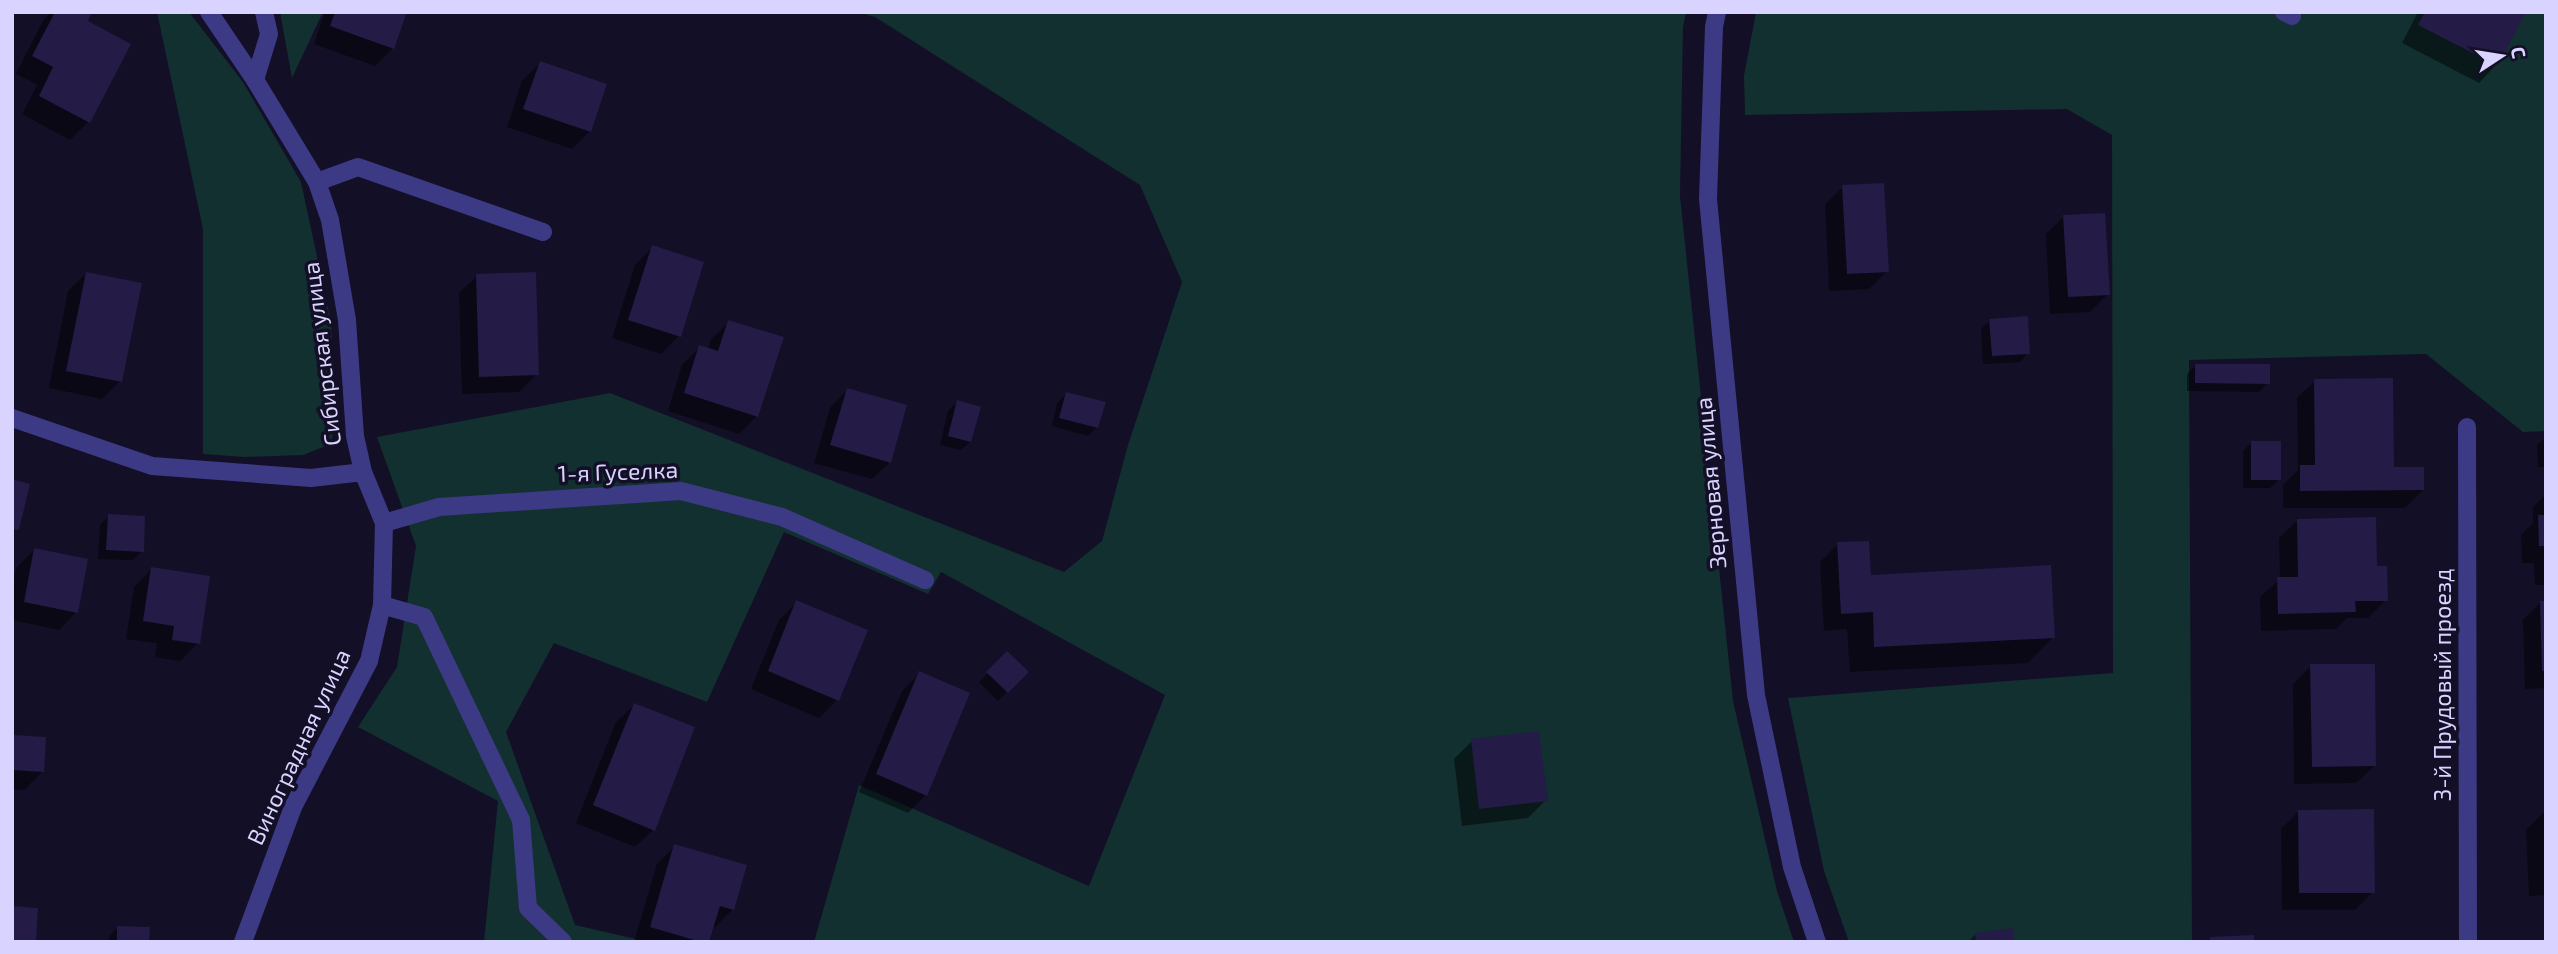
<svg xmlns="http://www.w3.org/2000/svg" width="2558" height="954" font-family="'Exo 2',sans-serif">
<rect width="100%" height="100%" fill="#130f26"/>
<path fill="#12302f" d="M 157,12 L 189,12 L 243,82 L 301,182 L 331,322 L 336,415 L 331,444 L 303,455 L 244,457 L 203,454 L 203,229 Z
M 280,12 L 323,12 L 292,78 Z
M 858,12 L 1686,12 L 1683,27 L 1680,196 L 1733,701 L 1777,891 L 1794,942 L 814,942 L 859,785 L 1089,886 L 1165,695 L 941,572 L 928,594 L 784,532 L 707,702 L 554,643 L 506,732 L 575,925 L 649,942 L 484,942 L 498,801 L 358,727 L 397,667 L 416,546 L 377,437 L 610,393 L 1064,572 L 1102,541 L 1128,445 L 1182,282 L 1140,185 L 875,17 Z
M 1756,12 L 2546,12 L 2546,431 L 2523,432 L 2426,354 L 2189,360 L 2192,942 L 1849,942 L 1824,871 L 1788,698 L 2113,673 L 2112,135 L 2067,109 L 1745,115 L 1744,76 Z"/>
<path fill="#0007" d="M 51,12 L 84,12 L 85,22 L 88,122 L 70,140 L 22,114 L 37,85 L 16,74 L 44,19 Z
M 325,12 L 406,12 L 393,48 L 375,66 L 314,44 Z
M 2418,12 L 2524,12 L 2496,65 L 2479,83 L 2402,43 Z
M 540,63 L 590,131 L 572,149 L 507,127 L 522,81 Z
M 1843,187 L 1887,271 L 1869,289 L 1829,291 L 1825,204 Z
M 2064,216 L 2108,294 L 2090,312 L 2050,314 L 2046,234 Z
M 653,247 L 679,336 L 661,354 L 612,338 L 635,265 Z
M 86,274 L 120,381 L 102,399 L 49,388 L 68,291 Z
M 477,276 L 537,374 L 519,392 L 462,394 L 459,293 Z
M 1990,320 L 2028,353 L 2020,362 L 1983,364 L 1981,329 Z
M 729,322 L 757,416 L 739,434 L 668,411 L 682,365 L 700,347 L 708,350 L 711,339 Z
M 2196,365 L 2268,383 L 2259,392 L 2187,391 L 2187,374 Z
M 2315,381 L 2392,469 L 2423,490 L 2405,508 L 2283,508 L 2283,485 L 2298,470 L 2297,398 Z
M 847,390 L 890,462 L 872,479 L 814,463 L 830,408 Z
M 1066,394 L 1097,427 L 1088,436 L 1052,426 L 1057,403 Z
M 957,402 L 970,442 L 961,450 L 940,445 L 948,411 Z
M 2546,437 L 2546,467 L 2538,467 L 2537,445 Z
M 2251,443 L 2279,479 L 2270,488 L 2243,488 L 2243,451 Z
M 2546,494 L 2546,585 L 2535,585 L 2534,563 L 2522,563 L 2521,535 L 2533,523 L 2533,507 Z
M 109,516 L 142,551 L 133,560 L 98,559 L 100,525 Z
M 2297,521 L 2375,567 L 2386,600 L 2368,618 L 2347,618 L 2336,629 L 2261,631 L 2260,597 L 2280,579 L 2279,538 Z
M 1838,544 L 1869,579 L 2053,637 L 2028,663 L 1850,672 L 1847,629 L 1824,631 L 1820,562 Z
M 34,550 L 76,612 L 59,630 L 12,620 L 12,590 L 16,568 Z
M 152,569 L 198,643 L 180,661 L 155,657 L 157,643 L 126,639 L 134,587 Z
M 797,602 L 837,700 L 819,718 L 751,689 L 779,620 Z
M 2546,602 L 2546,688 L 2525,689 L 2523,620 L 2540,603 Z
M 1007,654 L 1026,673 L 998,701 L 979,682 Z
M 2311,666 L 2374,766 L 2356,783 L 2294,784 L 2293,684 Z
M 919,674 L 926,795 L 908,813 L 859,792 L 902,691 Z
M 634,705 L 653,830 L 635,847 L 576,823 L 616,722 Z
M 12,736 L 42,772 L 24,790 L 12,789 Z
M 1472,741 L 1546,800 L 1528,818 L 1462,826 L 1454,759 Z
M 2299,811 L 2373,892 L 2355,910 L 2282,910 L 2281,829 Z
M 2544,812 L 2546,812 L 2546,895 L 2529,896 L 2526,830 Z
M 675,846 L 733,909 L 715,927 L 712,926 L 707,942 L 634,942 L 657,864 Z
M 118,927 L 147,942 L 109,942 L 109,936 Z
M 1976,934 L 2013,942 L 1968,942 Z"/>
<path fill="#241b47" d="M 55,12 L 87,12 L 91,14 L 88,21 L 131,44 L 90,123 L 39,96 L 53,67 L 32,56 Z
M 335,12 L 407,12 L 394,49 L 330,26 Z
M 2425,12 L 2526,12 L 2498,66 L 2418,25 Z
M 540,61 L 607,84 L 591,132 L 523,109 Z
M 1884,183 L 1889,272 L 1847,274 L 1842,185 Z
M 2105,213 L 2110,295 L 2068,297 L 2063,215 Z
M 652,245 L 704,262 L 681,337 L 628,320 Z
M 86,272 L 142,283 L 122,382 L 66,371 Z
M 536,272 L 539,375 L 479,377 L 476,274 Z
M 2028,316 L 2030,354 L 1992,356 L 1989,319 Z
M 728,320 L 784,337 L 758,417 L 684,393 L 699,345 L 718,351 Z
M 2195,364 L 2270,364 L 2270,384 L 2195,383 Z
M 2393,378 L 2394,467 L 2424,467 L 2424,490 L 2300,491 L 2300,465 L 2315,465 L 2314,379 Z
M 847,388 L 907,405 L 891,463 L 830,445 Z
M 1066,392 L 1106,402 L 1098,428 L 1059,418 Z
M 957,400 L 981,407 L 971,442 L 948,436 Z
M 2251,441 L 2281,441 L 2281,480 L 2251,480 Z
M 12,479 L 30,484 L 19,530 L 12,529 Z
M 108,514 L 145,516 L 144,552 L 106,550 Z
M 2538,515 L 2546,515 L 2546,546 L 2539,546 Z
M 2376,517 L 2377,566 L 2387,566 L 2388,601 L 2355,601 L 2356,612 L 2278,614 L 2277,577 L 2298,577 L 2297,519 Z
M 1869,541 L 1871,575 L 2051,565 L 2055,638 L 1874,647 L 1873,612 L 1841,614 L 1837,542 Z
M 34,548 L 88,559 L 78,613 L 24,602 Z
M 151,567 L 210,576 L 200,644 L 172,640 L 174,626 L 143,621 Z
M 796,600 L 868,630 L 839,701 L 768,671 Z
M 2540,601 L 2546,601 L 2546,671 L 2542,671 Z
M 1007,651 L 1029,672 L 1008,693 L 986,672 Z
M 2310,664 L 2375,664 L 2376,766 L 2312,767 Z
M 919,671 L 970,693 L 927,796 L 876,774 Z
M 634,703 L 695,727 L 655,831 L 593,805 Z
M 1539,731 L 1548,801 L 1479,809 L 1471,739 Z
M 12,735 L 46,737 L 44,772 L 12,770 Z
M 2374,809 L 2375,893 L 2299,893 L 2298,810 Z
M 674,844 L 747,865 L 734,910 L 720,906 L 709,942 L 701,942 L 650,927 Z
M 12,906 L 38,908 L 36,942 L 12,942 Z
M 117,926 L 150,927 L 149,942 L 117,942 Z
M 2013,928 L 2015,942 L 1976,942 L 1975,933 Z
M 2254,935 L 2254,942 L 2210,942 L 2210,937 Z"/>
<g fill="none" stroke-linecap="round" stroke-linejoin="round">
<path stroke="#3d3a85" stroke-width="18" d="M 2284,12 L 2292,16
M 255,80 L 269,34 L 264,12
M 317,182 L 358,167 L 543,232
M 382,605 L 424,617 L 521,820 L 528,908 L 563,942"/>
<path stroke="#3d3a85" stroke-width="18" d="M 209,12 L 255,80 L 317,182 L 330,220 L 347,320 L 355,436 L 363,472 L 384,523 L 382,605 L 369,661 L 293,807 L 243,942
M 12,418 L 152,466 L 311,478 L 363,472
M 2467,427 L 2468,942
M 384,523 L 439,507 L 681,491 L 782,517 L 925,580"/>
<path stroke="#3d3a85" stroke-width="18" d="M 1717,12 L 1714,27 L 1708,199 L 1756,695 L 1792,867 L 1817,942"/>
</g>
<g text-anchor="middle" stroke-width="7" stroke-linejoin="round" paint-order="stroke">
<g font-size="23" fill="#d9d4ff" stroke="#130f26">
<text transform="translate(322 354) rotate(-97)" y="8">Сибирская улица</text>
<text transform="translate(618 472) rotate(-2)" y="8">1-я Гуселка</text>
<text transform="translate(1711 483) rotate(-95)" y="8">Зерновая улица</text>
<text transform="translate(2443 685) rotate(-90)" y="8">3-й Прудовый проезд</text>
<text transform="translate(299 747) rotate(-65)" y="8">Виноградная улица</text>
</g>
</g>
<rect width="2558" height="954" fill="none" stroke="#d9d4ff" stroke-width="28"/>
<g transform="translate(2502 56) rotate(78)" stroke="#130f26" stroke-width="5" paint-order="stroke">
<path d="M0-5L12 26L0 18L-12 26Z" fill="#d9d4ff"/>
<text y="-10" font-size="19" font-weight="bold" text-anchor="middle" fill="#d9d4ff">С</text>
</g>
</svg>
